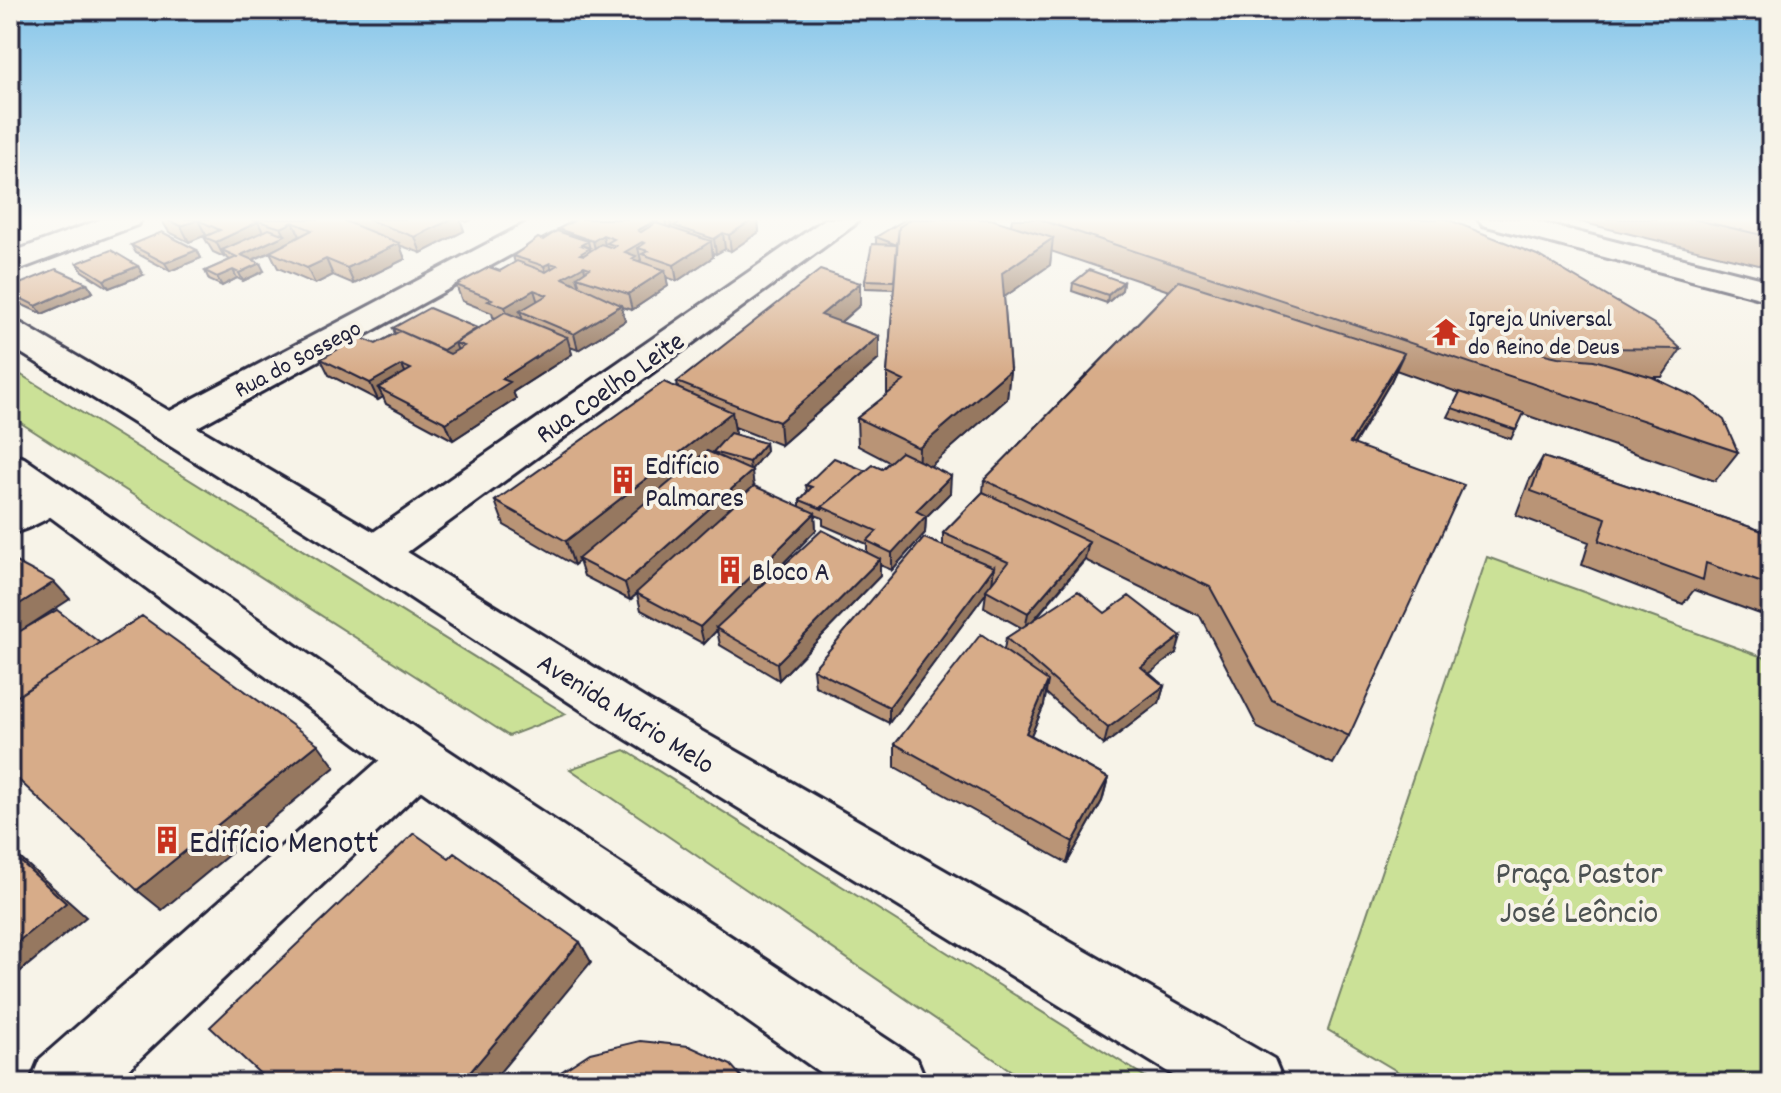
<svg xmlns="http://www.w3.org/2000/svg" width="1781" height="1093" font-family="Dekko,sans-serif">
<rect width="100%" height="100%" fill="#f7f3e8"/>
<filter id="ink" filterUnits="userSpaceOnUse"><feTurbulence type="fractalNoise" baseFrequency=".0125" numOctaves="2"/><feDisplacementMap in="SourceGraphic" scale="16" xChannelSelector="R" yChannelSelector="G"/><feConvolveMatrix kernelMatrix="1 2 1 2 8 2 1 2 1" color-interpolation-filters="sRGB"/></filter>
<g filter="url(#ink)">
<path fill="#cbe197" stroke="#768269" stroke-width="2" d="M 10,368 L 566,714 L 509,736 L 10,416 Z
M 1487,557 L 1771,660 L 1771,1083 L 1417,1083 L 1328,1030 Z
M 625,750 L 1155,1083 L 1029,1083 L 570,769 Z"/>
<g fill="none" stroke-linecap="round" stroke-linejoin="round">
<defs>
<path id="minor" d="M 102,219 L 142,219 L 137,225 L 10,273 L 10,253 Z
M 534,219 L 570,219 L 565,225 L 181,436 L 167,440 L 153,436 L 148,428 L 153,420 Z
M 825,219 L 859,219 L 854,225 L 391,564 L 375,569 L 359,564 L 353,553 L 359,542 Z
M 1478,219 L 1526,219 L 1771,281 L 1771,301 L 1483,225 Z
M 50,483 L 65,487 L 71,497 C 59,516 31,528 10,534 L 10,501 Z
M 418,736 L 437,743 L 445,759 L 437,775 L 114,1083 L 30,1083 L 40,1059 L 399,743 Z"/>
<path id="major" d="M 10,321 L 22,324 L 391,542 L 649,701 L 1274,1059 L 1284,1083 L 1186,1083 L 613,731 L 359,564 L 10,346 Z
M 10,454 L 24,458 L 437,743 L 917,1059 L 927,1083 L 835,1083 L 399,775 L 10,487 Z"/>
</defs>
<use href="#minor" stroke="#22223b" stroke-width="6"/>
<use href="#major" stroke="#22223b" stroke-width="6"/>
<use href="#minor" fill="#f7f3e8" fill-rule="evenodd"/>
<use href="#major" fill="#f7f3e8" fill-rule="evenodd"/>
</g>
<path fill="#b99476" stroke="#22223b" stroke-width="2" fill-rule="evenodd" d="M 161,219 L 473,219 L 467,222 L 460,219 L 464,231 L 421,253 L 399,245 L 405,259 L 354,284 L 333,275 L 315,284 L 278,268 L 270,252 L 275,250 L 253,260 L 264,271 L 243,281 L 237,278 L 222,286 L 209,280 L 205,271 L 230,260 L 225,256 L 224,257 L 213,252 L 204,237 L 207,236 L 206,235 L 189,242 L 169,232 Z
M 577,219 L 764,219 L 758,221 L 759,232 L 731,251 L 725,249 L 716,254 L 713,253 L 713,257 L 677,281 L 666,277 L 668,286 L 632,310 L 622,307 L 625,321 L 578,350 L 570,347 L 572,354 L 513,392 L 516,399 L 453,440 L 386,404 L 383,397 L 378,400 L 329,375 L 321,359 L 376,344 L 395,334 L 393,328 L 478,329 L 496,318 L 493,317 L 492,313 L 462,301 L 456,285 L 500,271 L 515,263 L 513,256 L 559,232 L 558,229 Z
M 1012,219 L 1447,219 L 1681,349 L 1662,377 L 1653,377 L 1738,452 L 1715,481 L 1523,414 L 1511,439 L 1448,417 L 1460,393 L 1396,370 L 1391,381 L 1354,445 L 1349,736 L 1333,764 L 1258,728 L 1200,616 L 1085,560 L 1034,620 L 1105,613 L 1176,653 L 1149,673 L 1164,686 L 1159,703 L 1104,745 L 1046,693 L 1044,705 L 1031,735 L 1108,778 L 1102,801 L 1067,863 L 895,767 L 895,744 L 1004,650 L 1006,638 L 1022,628 L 984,607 L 986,593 L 889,723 L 815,686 L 813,669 L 943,546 L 943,533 L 983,492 L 984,480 L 1169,291 L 1051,251 L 1050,265 L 1004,297 L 1010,370 L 1007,399 L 930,466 L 950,493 L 926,517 L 925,533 L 892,570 L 880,565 L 880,576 L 779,680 L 720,645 L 717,630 L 704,644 L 641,610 L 637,594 L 630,600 L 584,576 L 579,561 L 574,565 L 504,525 L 495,501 L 678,388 L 677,382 L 860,305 L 841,322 L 879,336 L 879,359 L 781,445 L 735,427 L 736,435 L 765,443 L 766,451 L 751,470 L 754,487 L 800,507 L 800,500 L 807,492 L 806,485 L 866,471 L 882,469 L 889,462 L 858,446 L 857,418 L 887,395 L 887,373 L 894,289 L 865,288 L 865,280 L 876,244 L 876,237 L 1011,225 ZM 815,515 L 823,518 L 823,525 L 867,544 L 867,552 L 752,595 L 816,530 Z
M 1568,219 L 1771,219 L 1771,268 Z
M 131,245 L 197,250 L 201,258 L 170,271 L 136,253 Z
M 77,263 L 143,275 L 109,288 L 82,271 Z
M 1123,282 L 1122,290 L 1107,303 L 1072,291 L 1073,283 Z
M 87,283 L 93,292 L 42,314 L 10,299 L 10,288 Z
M 1543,457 L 1771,534 L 1771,602 L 1760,614 L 1694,590 L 1683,604 L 1582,565 L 1589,542 L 1516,515 L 1529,481 Z"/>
<path fill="#967860" stroke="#22223b" stroke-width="2" d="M 452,219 L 460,219 L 464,231 L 421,253 L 415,237 Z
M 665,219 L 670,219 L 671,228 L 667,230 Z
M 754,219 L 758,219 L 759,232 L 731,251 L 729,235 Z
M 198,220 L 206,235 L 189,242 L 181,226 Z
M 657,220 L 660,235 L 642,242 L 644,249 L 638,248 L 641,260 L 637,262 L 639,272 L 625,252 L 638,230 Z
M 258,222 L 266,238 L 222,250 L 225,256 L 224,257 L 216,242 Z
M 293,222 L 301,238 L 245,263 L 241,255 L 285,235 L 281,228 Z
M 723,233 L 725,249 L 716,254 L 714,239 Z
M 603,235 L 606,251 L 597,257 L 593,241 Z
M 1053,238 L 1050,265 L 1000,300 L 1002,273 Z
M 588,241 L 593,263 L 584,266 L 587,280 L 577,277 L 580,287 L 563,278 L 580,254 L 581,245 Z
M 711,241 L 713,257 L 677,281 L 674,265 Z
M 399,243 L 405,259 L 354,284 L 347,268 Z
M 197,250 L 201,258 L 170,271 L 165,263 Z
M 326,259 L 333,275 L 315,284 L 307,268 Z
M 260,263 L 264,271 L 243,281 L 239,273 Z
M 550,263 L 554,278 L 549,282 L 544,266 Z
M 138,266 L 143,275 L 109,288 L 104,280 Z
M 233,270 L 237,278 L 222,286 L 217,277 Z
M 665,270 L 668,286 L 632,310 L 628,294 Z
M 1123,282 L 1122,290 L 1107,303 L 1108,295 Z
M 87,283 L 93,292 L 42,314 L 36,306 Z
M 860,283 L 860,305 L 822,338 L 821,315 Z
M 534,290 L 539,306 L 520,311 L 522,317 L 511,324 L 505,307 Z
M 621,305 L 625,321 L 578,350 L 574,334 Z
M 477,328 L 464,346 L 455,343 L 458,351 L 446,359 L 443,350 Z
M 879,336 L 879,359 L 781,445 L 779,422 Z
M 567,337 L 572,354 L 513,392 L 516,399 L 453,440 L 446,423 L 502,379 Z
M 1404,353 L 1391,381 L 1337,472 L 1350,443 Z
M 402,365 L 409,381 L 378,388 L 383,397 L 378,400 L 370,383 Z
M 1010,370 L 1007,399 L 918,477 L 919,448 Z
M 732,412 L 736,436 L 580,560 L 578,559 L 579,561 L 574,565 L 566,541 Z
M 765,443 L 766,451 L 750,471 L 749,462 Z
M 752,471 L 754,488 L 630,600 L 625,583 Z
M 951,476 L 950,493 L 926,517 L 925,533 L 892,570 L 892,553 L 916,511 Z
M 815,513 L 816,530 L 718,629 L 716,628 L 717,630 L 704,644 L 700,627 Z
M 1089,542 L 1085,559 L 1025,630 L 1028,613 Z
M 880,559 L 880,576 L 779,680 L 777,663 Z
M 994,567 L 992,584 L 986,590 L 986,593 L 889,723 L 889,707 Z
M 54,582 L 70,599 L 10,638 L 10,610 Z
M 1181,636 L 1176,653 L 1136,684 L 1141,667 Z
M 1048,681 L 1044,705 L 1022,756 L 1026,733 Z
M 1164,686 L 1159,703 L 1104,745 L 1108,728 Z
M 318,744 L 335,767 L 162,910 L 137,890 Z
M 1108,778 L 1102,801 L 1067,863 L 1073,842 Z
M 10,849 L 86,917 L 10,980 Z
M 580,942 L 591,962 L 491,1083 L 461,1083 Z"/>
<path fill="#d7ac89" stroke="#22223b" stroke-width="2" d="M 164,219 L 251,219 L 258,222 L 216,242 L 204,237 L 220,230 L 198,220 L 181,226 Z
M 252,219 L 340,219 L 399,243 L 347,268 L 326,259 L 307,268 L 270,252 L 312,230 L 293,222 L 281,228 Z
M 366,219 L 452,219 L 415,237 Z
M 577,219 L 654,219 L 657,220 L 638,230 L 641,232 L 656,223 L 711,241 L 674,265 L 642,254 L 648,251 L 638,248 L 645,243 L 642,242 L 625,252 L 636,256 L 632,259 L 665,270 L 628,294 L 577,277 L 590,268 L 584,266 L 563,278 L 621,305 L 574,334 L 520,311 L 547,295 L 534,290 L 505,307 L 488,301 L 492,299 L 456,285 L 489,267 L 500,271 L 517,261 L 546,272 L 557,265 L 550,263 L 544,266 L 513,256 L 538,238 L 543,240 L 557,231 L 588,241 L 581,245 L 590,248 L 580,254 L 584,255 L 601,244 L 613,248 L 616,246 L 607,243 L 614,239 L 603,235 L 593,241 L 558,229 Z
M 680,219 L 754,219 L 729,235 L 723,233 L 714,239 L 674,226 L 684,220 Z
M 906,219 L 911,219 L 899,227 L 897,245 L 876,237 Z
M 911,219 L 991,219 L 1053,238 L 1002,273 L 1010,370 L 919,448 L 857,418 L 904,381 L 887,373 L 899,227 Z
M 1038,219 L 1447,219 L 1537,255 L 1654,324 L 1681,349 L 1514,347 L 1558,357 L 1594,360 L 1652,377 L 1697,398 L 1724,420 L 1738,452 Z
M 1692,219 L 1771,219 L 1771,237 Z
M 269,229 L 285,235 L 241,255 L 260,263 L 239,273 L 233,270 L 217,277 L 205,271 L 237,257 L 222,250 Z
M 162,232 L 197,250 L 165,263 L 131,245 Z
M 872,244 L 897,245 L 894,281 L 865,280 Z
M 111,250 L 138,266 L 104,280 L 77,263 Z
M 56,269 L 87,283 L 36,306 L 10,293 L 10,288 Z
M 820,270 L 860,283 L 821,315 L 879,336 L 779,422 L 677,382 Z
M 1089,270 L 1123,282 L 1108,295 L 1073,283 Z
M 1179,281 L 1404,353 L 1350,443 L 1464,485 L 1349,736 L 1272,700 L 1210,587 L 984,480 Z
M 429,308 L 477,328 L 443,350 L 393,328 Z
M 505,312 L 567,337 L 502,379 L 510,382 L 446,423 L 378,388 L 411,369 L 402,365 L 370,383 L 321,359 L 360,337 L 376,344 L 400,331 L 450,354 L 464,346 L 455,343 Z
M 664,382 L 732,412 L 566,541 L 495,501 Z
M 1460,392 L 1524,413 L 1516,430 L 1452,408 Z
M 730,433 L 765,443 L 749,462 L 713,452 Z
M 707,451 L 752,471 L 625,583 L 578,559 Z
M 901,452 L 951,476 L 916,511 L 926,516 L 892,553 L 867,541 L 877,531 L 822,507 L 873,465 L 882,469 Z
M 1543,457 L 1771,534 L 1771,586 L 1706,563 L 1703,580 L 1599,541 L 1606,518 L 1531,491 Z
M 834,458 L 866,471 L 822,507 L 822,509 L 800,500 L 812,487 L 806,485 Z
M 754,486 L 815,513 L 700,627 L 636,593 Z
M 983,492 L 1089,542 L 1028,613 L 986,590 L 1008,562 L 943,533 Z
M 822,530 L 880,559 L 777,663 L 716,628 Z
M 924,538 L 994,567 L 889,707 L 813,669 Z
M 10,559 L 54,582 L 10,610 Z
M 1078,591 L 1105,613 L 1129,596 L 1181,636 L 1141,667 L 1164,686 L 1108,728 L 1006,638 Z
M 57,610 L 100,643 L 10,701 L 10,637 Z
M 142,616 L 318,744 L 137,890 L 10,772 L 10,701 Z
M 981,634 L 1048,681 L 1026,733 L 1108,778 L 1073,842 L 895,744 Z
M 414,833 L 449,858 L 454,853 L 580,942 L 461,1083 L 270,1083 L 210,1027 Z
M 10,852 L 66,903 L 10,948 Z
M 640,1041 L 689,1046 L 731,1065 L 747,1083 L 544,1083 L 590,1053 Z"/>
</g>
<linearGradient id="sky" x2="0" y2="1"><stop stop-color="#83c4e9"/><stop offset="0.59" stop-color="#fbfaf5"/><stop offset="1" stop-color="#fbfaf5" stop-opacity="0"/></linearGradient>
<rect width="1781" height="372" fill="url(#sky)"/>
<defs>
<symbol id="temple-bare" viewBox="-9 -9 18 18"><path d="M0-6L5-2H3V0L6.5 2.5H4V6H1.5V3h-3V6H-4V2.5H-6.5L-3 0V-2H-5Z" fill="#c8321e" stroke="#f7f3e8" stroke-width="2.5" paint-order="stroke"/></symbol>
<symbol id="building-bare" viewBox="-9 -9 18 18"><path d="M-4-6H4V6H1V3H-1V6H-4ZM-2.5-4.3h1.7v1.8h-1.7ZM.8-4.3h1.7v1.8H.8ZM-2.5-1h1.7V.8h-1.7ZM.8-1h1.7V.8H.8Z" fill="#c8321e" stroke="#f7f3e8" stroke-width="2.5" paint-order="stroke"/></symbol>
</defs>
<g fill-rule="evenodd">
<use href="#temple-bare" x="1426" y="312" width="40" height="40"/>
<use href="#building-bare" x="603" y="460" width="40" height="40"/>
<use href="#building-bare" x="710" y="550" width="40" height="40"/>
<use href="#building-bare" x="147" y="820" width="40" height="40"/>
</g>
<g text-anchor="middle" stroke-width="8" stroke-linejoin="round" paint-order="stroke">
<g font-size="24" fill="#22223b" stroke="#f7f3e8" text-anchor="start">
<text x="1468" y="326">Igreja Universal<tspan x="1468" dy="28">do Reino de Deus</tspan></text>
</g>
<g font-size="24" fill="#22223b" stroke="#f7f3e8">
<text transform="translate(297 358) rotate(-28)" y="8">Rua do Sossego</text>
</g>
<g font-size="28" fill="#22223b" stroke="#f7f3e8">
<text transform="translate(609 386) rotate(-35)" y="10">Rua Coelho Leite</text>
<text transform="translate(627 712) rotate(32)" y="10">Avenida Mário Melo</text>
</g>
<g font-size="28" fill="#22223b" stroke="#f7f3e8" text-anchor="start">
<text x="645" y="474">Edifício<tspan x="645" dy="32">Palmares</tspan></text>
<text x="752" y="580">Bloco A</text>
</g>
<g font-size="34" fill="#22223b" stroke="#f7f3e8" text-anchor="start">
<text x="189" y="852">Edifício Menott</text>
</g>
<g font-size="34" fill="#4c5252" stroke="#f7f3e8">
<text x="1579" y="883">Praça Pastor<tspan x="1579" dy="39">José Leôncio</tspan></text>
</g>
</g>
<rect width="1781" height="1093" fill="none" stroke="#f7f3e8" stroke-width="40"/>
<rect x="20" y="20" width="1741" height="1053" fill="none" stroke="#22223b" stroke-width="3" filter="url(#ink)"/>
</svg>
